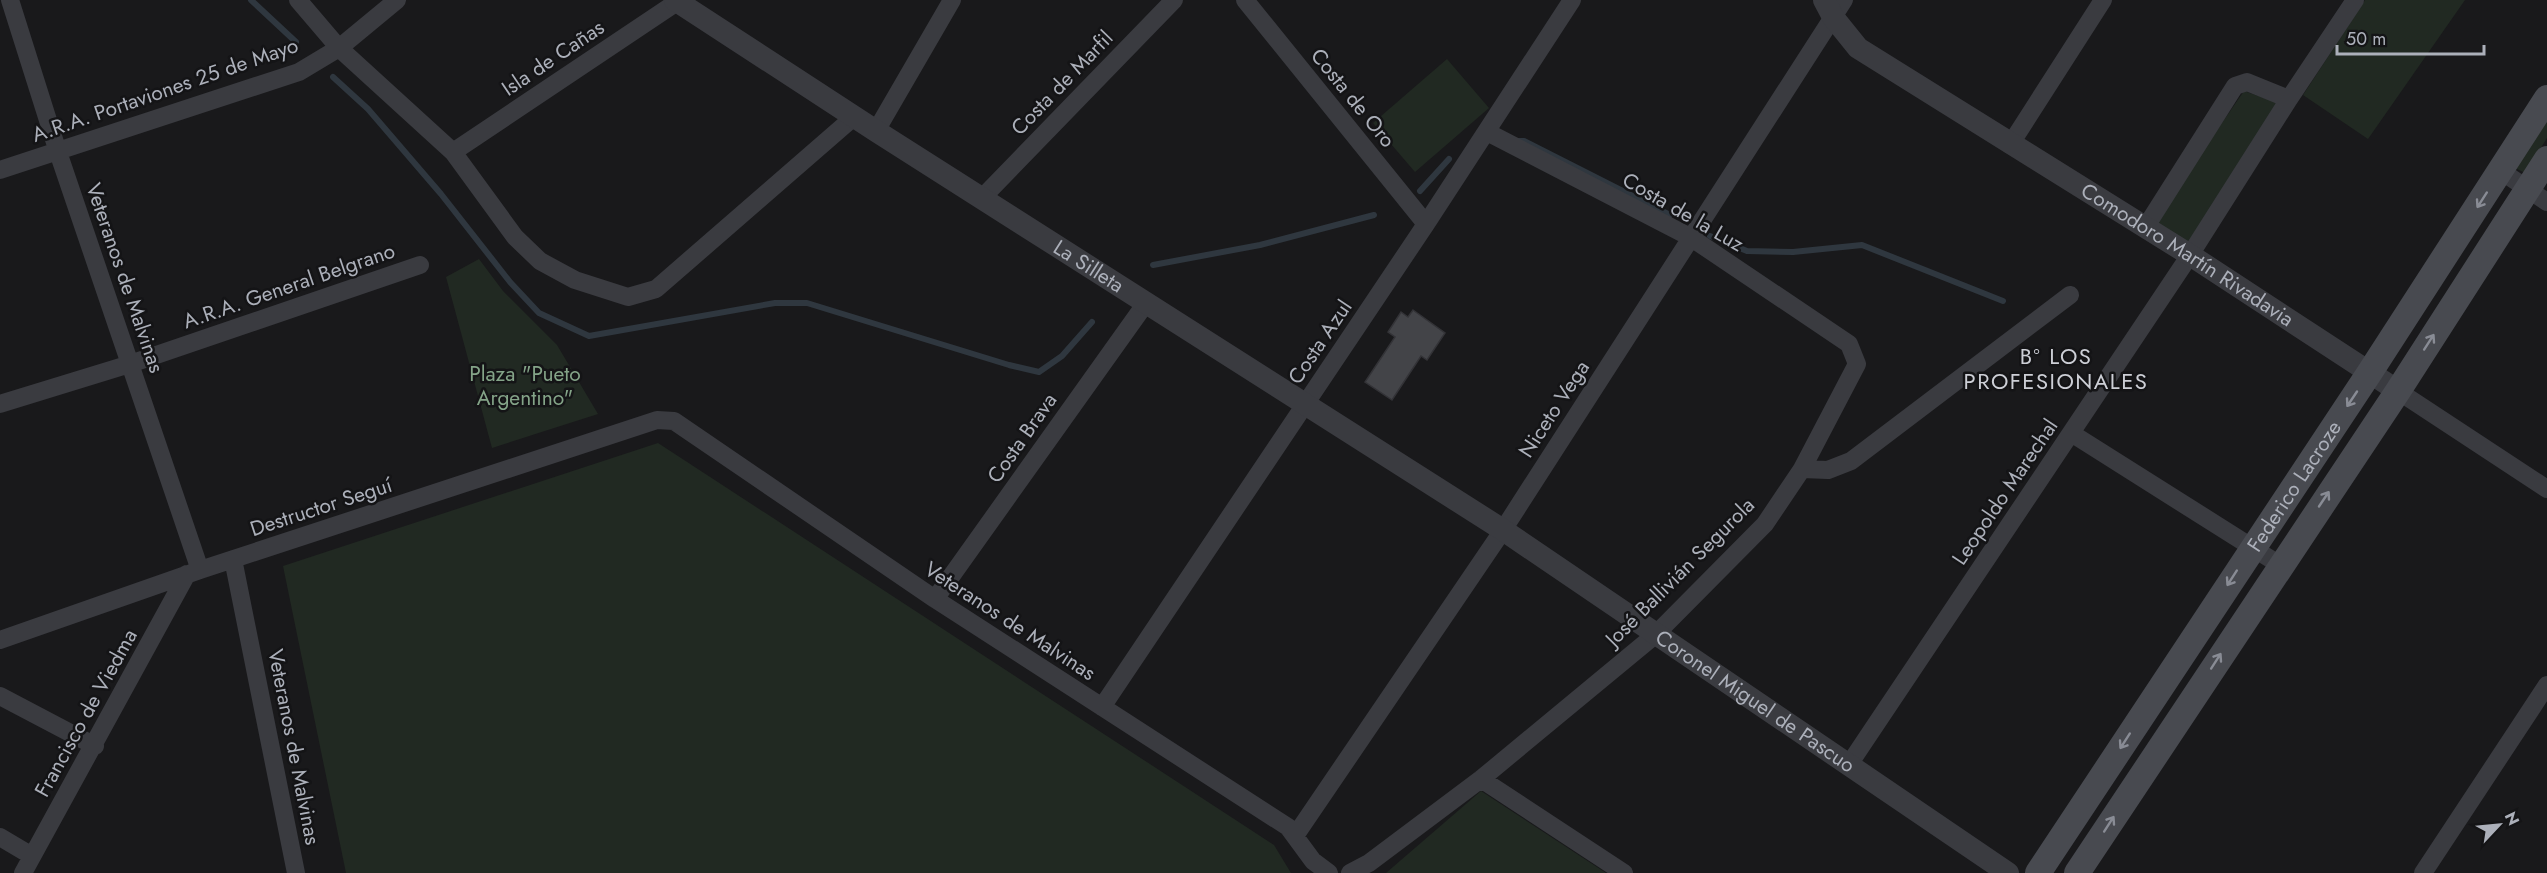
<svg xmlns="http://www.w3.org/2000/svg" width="2547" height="873" font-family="Jost,sans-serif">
<rect width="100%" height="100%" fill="#19191b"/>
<path fill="#212922" d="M 2365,0 L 2465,0 L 2368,139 L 2303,95 Z
M 1447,59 L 1489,108 L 1415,172 L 1373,123 Z
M 2244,91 L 2282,104 L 2189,251 L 2151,226 Z
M 2547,118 L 2547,138 L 2525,173 L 2515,168 Z
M 479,259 L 503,291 L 557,345 L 598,414 L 492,448 L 446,277 Z
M 658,443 L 1274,845 L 1291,873 L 346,873 L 283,566 Z
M 1481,791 L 1606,873 L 1386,873 Z"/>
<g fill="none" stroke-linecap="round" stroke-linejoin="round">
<path stroke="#2f373f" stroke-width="6" d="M 251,0 L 296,42
M 333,77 L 368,109 L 441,194 L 510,282 L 539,313 L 589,336 L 775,303 L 807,303 L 1009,365 L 1039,372 L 1062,356 L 1092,322
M 1517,141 L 1524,141 L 1670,215
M 1420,191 L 1449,159
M 1710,236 L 1747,251 L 1793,252 L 1862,245 L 2003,301
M 1153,265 L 1260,245 L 1374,215"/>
</g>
<path fill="#434448" stroke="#333337" stroke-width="1.5" d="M 1413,310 L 1445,333 L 1427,360 L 1421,356 L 1392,400 L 1365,382 L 1395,337 L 1388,332 L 1401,312 L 1408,317 Z"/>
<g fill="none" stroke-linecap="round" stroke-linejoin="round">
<path stroke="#3a3b40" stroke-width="18" d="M 10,0 L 58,152 L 200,570
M 298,0 L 339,48 L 453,152 L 515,237 L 540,261 L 575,280 L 628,297 L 656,289 L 855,116
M 1245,0 L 1426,224
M 876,131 L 952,0
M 2010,145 L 2103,0
M 453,152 L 677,2
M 0,170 L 299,72 L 339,48 L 397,0
M 2501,171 L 2547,202
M 982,198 L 1174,0
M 2145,228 L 2235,86 L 2247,82 L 2289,99
M 2398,391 L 2547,489
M 0,404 L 130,364 L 420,265
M 2071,433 L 2280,565
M 1802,469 L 1828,470 L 1851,461 L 2070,295
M 233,559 L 296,873
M 935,599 L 1146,303
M 0,640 L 200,570 L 657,420 L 674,421 L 935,599 L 1288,827 L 1313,861 L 1329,873
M 0,696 L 95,746
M 1102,707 L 1426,224 L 1572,0
M 1848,766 L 2190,255 L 2289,99 L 2355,0
M 1481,779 L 1624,873
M 1295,836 L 1503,530 L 1844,0
M 0,837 L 32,856
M 23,873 L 187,574
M 1350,873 L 1369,863 L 1481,779 L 1655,635 L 1765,524 L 1802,469 L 1857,364 L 1849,344 L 1690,237 L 1487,132
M 2423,873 L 2547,685"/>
<g stroke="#3a3b40" stroke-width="22">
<path id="s1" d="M 675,0 L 876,131 L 1503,530 L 2008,873"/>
<path id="s2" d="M 1824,0 L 1833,17 L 1858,48 L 2190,255 L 2398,391"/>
</g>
<g stroke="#484a50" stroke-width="26">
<path id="s3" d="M 2038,873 L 2370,372 L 2547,98"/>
<path d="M 2077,873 L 2398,391 L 2547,159"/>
</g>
</g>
<defs><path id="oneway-shaft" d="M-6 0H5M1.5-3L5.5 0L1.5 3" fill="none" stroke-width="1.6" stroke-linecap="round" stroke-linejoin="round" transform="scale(1.5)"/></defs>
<g stroke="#898c95">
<use href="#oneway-shaft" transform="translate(2482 200) rotate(123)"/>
<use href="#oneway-shaft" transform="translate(2429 342) rotate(-57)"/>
<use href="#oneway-shaft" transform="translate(2352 399) rotate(124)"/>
<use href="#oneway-shaft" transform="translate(2324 499) rotate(-56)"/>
<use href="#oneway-shaft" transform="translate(2232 578) rotate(123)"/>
<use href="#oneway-shaft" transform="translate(2216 661) rotate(-57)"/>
<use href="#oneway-shaft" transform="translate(2125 741) rotate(123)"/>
<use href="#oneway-shaft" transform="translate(2109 824) rotate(-57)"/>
</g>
<g text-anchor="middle" stroke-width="5" stroke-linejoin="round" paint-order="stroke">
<g font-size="21" fill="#acb0ba" stroke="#141416">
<text transform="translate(553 58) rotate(-34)" y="7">Isla de Cañas</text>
<text transform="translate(1062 83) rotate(-46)" y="7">Costa de Marfil</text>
<text transform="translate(165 90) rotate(-19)" y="7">A.R.A. Portaviones 25 de Mayo</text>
<text transform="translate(1353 98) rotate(51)" y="7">Costa de Oro</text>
<text transform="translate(1683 212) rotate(30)" y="7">Costa de la Luz</text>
<text dy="7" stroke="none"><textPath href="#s2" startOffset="448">Comodoro Martín Rivadavia</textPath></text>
<text dy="7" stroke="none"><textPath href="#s1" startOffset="492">La Silleta</textPath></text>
<text transform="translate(125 278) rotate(71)" y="7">Veteranos de Malvinas</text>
<text transform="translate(289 286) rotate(-19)" y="7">A.R.A. General Belgrano</text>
<text transform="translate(1320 342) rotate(-56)" y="7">Costa Azul</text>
<text transform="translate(1554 409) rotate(-57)" y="7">Niceto Vega</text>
<text transform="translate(1022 438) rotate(-55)" y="7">Costa Brava</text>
<text dy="7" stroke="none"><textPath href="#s3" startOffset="464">Federico Lacroze</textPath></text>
<text transform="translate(2005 492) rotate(-56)" y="7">Leopoldo Marechal</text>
<text transform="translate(321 507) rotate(-18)" y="7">Destructor Seguí</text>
<text transform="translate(1680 572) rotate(-45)" y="7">José Ballivián Segurola</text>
<text transform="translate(1010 621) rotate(33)" y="7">Veteranos de Malvinas</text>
<text dy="7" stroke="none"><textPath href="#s1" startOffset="1288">Coronel Miguel de Pascuo</textPath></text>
<text transform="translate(86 713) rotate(-61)" y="7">Francisco de Viedma</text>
<text transform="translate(294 747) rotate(79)" y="7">Veteranos de Malvinas</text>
</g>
<g font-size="21" fill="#84a488" stroke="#141416">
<text x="525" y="381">Plaza "Pueto<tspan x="525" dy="24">Argentino"</tspan></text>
</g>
<g font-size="22" letter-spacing="1.5" fill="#cdcfd6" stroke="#141416">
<text x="2056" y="364">B° LOS<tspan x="2056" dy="25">PROFESIONALES</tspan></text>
</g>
</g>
<g transform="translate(2499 825) rotate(64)" stroke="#141416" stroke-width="4.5" paint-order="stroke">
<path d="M0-4.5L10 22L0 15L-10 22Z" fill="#acb0ba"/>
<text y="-9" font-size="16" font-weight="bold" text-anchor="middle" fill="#acb0ba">N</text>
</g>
<path d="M2337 45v9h147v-9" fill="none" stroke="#acb0ba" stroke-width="3"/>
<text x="2346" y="45" font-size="18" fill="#acb0ba" stroke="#141416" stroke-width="4.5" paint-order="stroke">50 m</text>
</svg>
